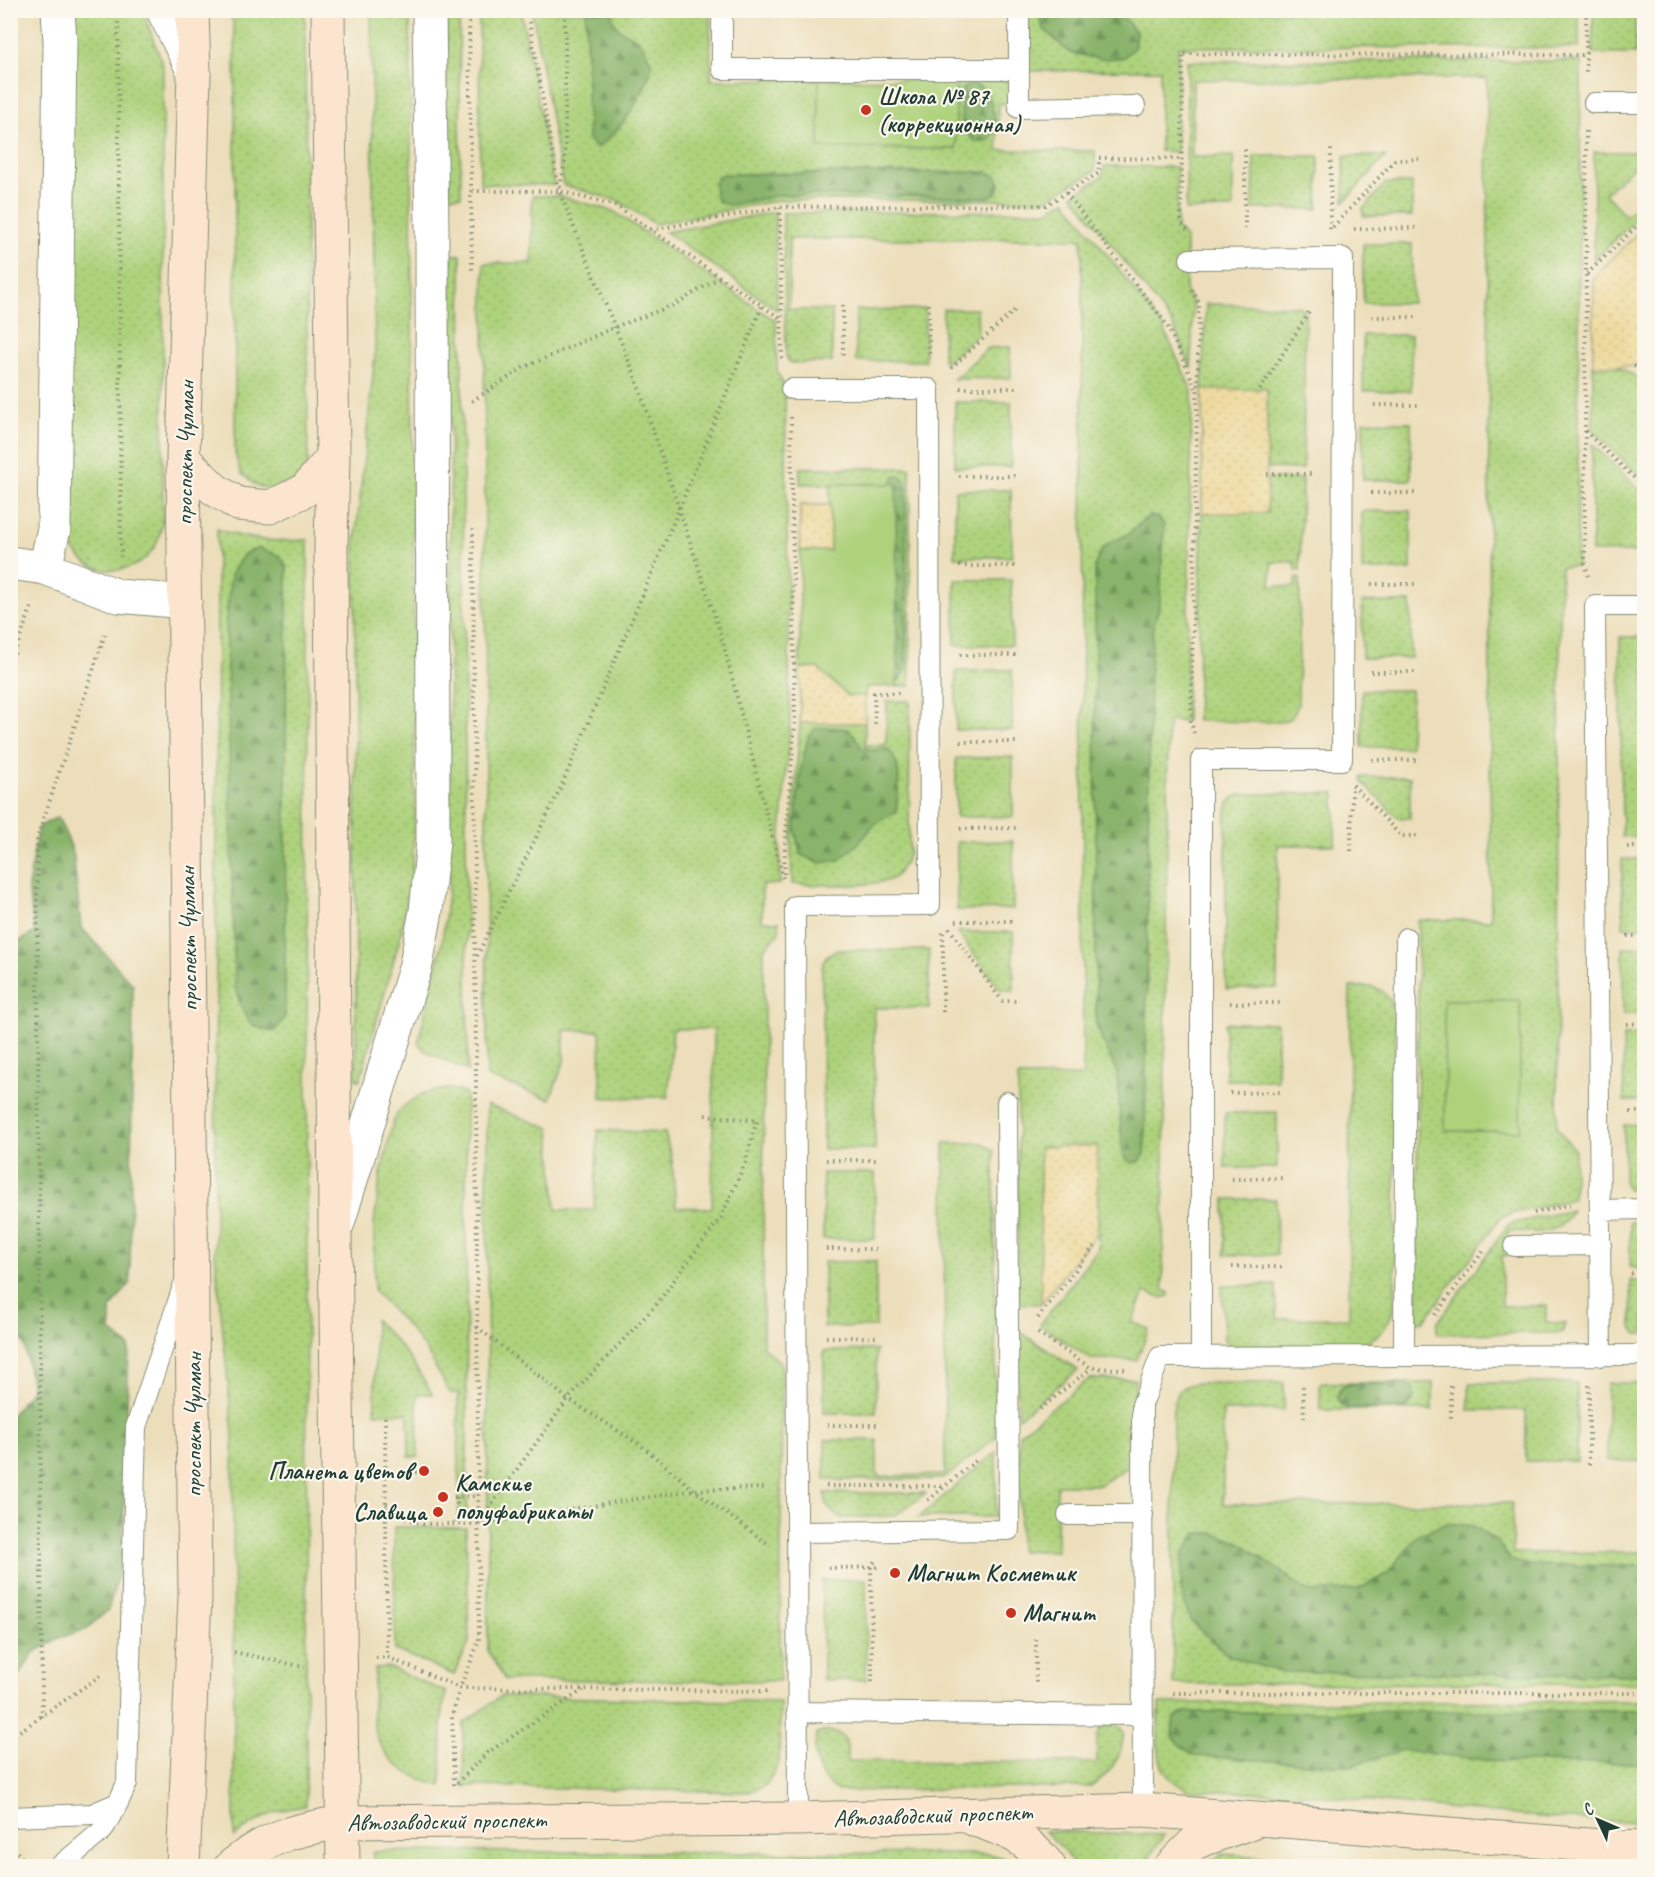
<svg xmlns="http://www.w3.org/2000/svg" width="1655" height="1877" font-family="Caveat,sans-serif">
<defs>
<pattern id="grass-dots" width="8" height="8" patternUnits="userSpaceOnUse" patternTransform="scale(1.5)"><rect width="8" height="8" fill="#aed27c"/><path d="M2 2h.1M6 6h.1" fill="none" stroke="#95b56c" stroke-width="1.8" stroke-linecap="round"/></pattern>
<pattern id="forest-firs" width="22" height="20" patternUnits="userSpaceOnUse" patternTransform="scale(1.5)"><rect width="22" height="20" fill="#8ab46c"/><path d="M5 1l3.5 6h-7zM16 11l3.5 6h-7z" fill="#70945a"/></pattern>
<pattern id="sand-dots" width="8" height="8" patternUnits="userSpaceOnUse" patternTransform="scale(1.5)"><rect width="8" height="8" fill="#eeda9e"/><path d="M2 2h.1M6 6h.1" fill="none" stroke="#ccbc89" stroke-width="1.8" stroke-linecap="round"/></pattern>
</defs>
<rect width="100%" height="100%" fill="#fbf7ec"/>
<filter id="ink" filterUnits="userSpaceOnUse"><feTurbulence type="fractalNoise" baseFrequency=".0167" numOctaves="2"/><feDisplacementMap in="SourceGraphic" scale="12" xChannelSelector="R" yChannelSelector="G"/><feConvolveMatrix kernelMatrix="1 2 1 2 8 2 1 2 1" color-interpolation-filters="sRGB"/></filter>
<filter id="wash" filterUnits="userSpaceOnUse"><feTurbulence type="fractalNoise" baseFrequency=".008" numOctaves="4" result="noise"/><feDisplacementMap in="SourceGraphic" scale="24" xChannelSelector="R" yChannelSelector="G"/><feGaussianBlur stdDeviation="1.35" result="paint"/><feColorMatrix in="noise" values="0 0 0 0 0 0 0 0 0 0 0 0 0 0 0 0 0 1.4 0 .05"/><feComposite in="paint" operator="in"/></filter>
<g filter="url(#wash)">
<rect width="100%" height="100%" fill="#ecdeba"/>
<path fill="url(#grass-dots)" stroke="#668858" stroke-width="1.5" d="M 1121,10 L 1569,13 L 1569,11 L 1579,11 L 1579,48 L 1178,47 L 1177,152 L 1160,151 L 1160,70 L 1028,71 L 1029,11 Z
M 70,11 L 143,11 L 163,66 L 163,518 C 161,532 158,545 148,556 C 133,571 106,575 88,564 C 78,558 73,548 68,539 Z
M 231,11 L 305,11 L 308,462 L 299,479 L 272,490 L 255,485 L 241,473 L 235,454 L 235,38 Z
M 371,11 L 410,11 L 415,816 L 412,876 L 400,938 L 360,1080 L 356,1080 L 355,544 L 375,356 Z
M 446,11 L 459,11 L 461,196 L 449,196 Z
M 479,11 L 521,11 L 554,185 L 480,184 Z
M 532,11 L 710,11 L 711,80 L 819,79 L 819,148 L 955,149 L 956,80 L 1012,81 L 1012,103 L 998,104 L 998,150 L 1095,151 L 1095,171 L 1045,200 L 780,200 L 655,224 L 618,201 L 563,185 Z
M 1593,11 L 1635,11 L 1635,54 L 1593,54 Z
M 1187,61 L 1581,61 L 1577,566 L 1561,567 L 1560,637 L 1557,1128 L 1575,1151 L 1573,1199 L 1502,1216 L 1424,1321 L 1417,1322 L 1418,920 L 1491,920 L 1487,78 L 1193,80 L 1192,157 L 1233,156 L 1233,209 L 1186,210 Z
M 1594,152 L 1635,152 L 1635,165 L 1605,194 L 1626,216 L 1644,199 L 1644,211 L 1594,260 Z
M 1254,156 L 1319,156 L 1318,209 L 1253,209 Z
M 1344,156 L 1386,156 L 1344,202 Z
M 1104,166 L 1177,167 L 1177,228 L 1186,239 L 1186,292 L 1193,303 L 1191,368 L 1172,323 L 1073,195 L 1103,176 Z
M 1386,183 L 1412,183 L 1412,216 L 1363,216 L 1363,209 Z
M 532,196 L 559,196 L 613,211 L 776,321 L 777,372 L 785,388 L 790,724 L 780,845 L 780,884 L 762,885 L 762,921 L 779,922 L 779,933 L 764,949 L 763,1347 L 782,1364 L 780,1681 L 505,1680 L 488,1652 L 487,1105 L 550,1128 L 556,1210 L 594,1210 L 598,1130 L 665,1133 L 672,1160 L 676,1207 L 712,1208 L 714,1029 L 673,1029 L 668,1097 L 601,1098 L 600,1031 L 564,1030 L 564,1062 L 550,1099 L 487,1077 L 484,263 L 532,263 Z
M 1065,200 L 1163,327 L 1192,391 L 1186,721 L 1168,721 L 1163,1289 L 1169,1293 L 1169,1296 L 1161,1298 L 1144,1292 L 1132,1322 L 1149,1329 L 1137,1360 L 1091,1359 L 1040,1325 L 1098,1249 L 1097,1146 L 1040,1147 L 1041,1304 L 1018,1304 L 1018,1077 L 1083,1076 L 1082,239 L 789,239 L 789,310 L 832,310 L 832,362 L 790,363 L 786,357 L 783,213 L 1047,211 Z
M 775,212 L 777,310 L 666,232 Z
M 1363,244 L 1412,244 L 1412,303 L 1363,303 Z
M 451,255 L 461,255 L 468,1071 L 425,1051 L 418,1043 L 442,942 L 449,884 Z
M 1206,304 L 1298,306 L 1305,311 L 1303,469 L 1267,468 L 1267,390 L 1202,390 Z
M 925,309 L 925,361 L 856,361 L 856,310 Z
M 943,309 L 977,309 L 978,334 L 948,361 L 943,361 Z
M 1363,335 L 1411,335 L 1411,391 L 1363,391 Z
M 1010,347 L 1011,378 L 954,379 L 988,348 Z
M 1593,366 L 1617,366 L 1644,381 L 1644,480 L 1593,431 Z
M 955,402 L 1011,402 L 1011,467 L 955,467 Z
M 1363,421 L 1411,422 L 1411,480 L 1363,480 Z
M 1592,444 L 1644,494 L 1644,552 L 1592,552 Z
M 800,468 L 910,468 L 910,686 L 897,686 L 896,484 L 800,484 Z
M 1267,479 L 1302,479 L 1300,571 L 1296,571 L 1295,562 L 1272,562 L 1271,586 L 1295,587 L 1296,578 L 1300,579 L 1298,705 C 1294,716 1291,720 1279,722 L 1197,721 L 1202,513 L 1267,513 Z
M 955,490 L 1011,490 L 1012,557 L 955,557 Z
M 1362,511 L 1411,511 L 1411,570 L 1362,570 Z
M 217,529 C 249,541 275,542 308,540 L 306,1806 C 275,1809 259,1818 234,1837 L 233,1434 L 215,1253 Z
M 955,580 L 1011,580 L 1012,645 L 955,645 Z
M 1362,602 L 1411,602 L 1411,658 L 1362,658 Z
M 1644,637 L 1644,836 L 1622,837 L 1620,637 Z
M 1012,670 L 1012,730 L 956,730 L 956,671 Z
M 1362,690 L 1411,690 L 1410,747 L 1362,747 Z
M 887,701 L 910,701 L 909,853 C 905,862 902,870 895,877 C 879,889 814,884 792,884 L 791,844 L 800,723 L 865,723 L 865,745 L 886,745 Z
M 1013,757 L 1013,817 L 956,817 L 956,758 Z
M 1362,777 L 1410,777 L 1410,818 L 1398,818 L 1362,782 Z
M 1335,793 L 1335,845 L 1278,845 L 1277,988 L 1226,989 L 1226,811 C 1229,800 1231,797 1243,794 Z
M 1013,841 L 1013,909 L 957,910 L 957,842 Z
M 1622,859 L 1644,859 L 1644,927 L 1623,927 Z
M 957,932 L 1013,932 L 1014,990 L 1001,990 Z
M 1623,947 L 1644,947 L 1644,1014 L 1623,1014 Z
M 839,950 L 929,950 L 929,1008 L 874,1008 L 875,1149 L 823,1149 L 822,968 C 824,956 828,953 839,950 Z
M 1350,987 C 1376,986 1384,985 1395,1011 L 1395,1303 C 1388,1330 1380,1338 1354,1347 L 1230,1346 L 1224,1340 L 1222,1286 L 1276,1285 L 1277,1319 L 1349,1318 Z
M 1225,1023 L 1277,1023 L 1277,1080 L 1226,1080 Z
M 1644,1035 L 1644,1101 L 1624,1101 L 1623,1036 Z
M 447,1089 L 458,1090 L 466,1094 L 467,1517 L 459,1518 L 458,1393 L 450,1393 L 426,1350 L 409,1328 L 374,1291 L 374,1224 L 380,1178 L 393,1122 L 399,1111 L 409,1102 L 424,1093 Z
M 1277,1112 L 1277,1168 L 1225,1168 L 1225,1113 Z
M 1644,1124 L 1644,1189 L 1628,1189 L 1624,1181 L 1624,1125 Z
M 944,1143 L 983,1143 L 994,1151 L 996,1437 L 944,1479 L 825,1480 L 825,1440 L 877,1440 L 877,1476 L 945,1475 Z
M 823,1173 L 875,1173 L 875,1239 L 823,1239 Z
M 1225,1199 L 1276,1199 L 1277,1255 L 1225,1255 Z
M 1572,1210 C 1560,1239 1534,1231 1508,1231 L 1508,1255 L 1502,1256 L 1502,1306 L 1546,1306 L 1546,1323 L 1566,1323 L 1562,1332 L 1557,1333 L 1437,1334 L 1437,1323 L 1509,1224 Z
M 1630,1222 L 1644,1222 L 1644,1270 L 1630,1267 Z
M 876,1261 L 876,1327 L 824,1327 L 824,1262 Z
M 1631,1280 L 1644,1283 L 1644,1334 L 1637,1334 L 1632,1328 Z
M 375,1320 C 401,1344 414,1363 432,1394 L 417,1394 L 418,1457 L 409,1457 L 408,1413 L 375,1413 Z
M 1017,1330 L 1078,1370 L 1018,1418 Z
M 876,1350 L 876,1413 L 824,1413 L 824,1351 Z
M 1089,1379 L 1135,1379 L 1135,1462 L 1100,1485 L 1057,1485 L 1057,1551 L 1020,1551 L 1019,1434 Z
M 1198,1383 L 1284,1383 L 1284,1410 L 1223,1411 L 1223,1504 L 1512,1503 L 1513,1553 L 1644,1552 L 1644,1683 L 1173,1684 L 1173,1410 C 1176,1392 1179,1385 1198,1383 Z
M 1320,1383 L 1433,1383 L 1433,1410 L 1320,1410 Z
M 1469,1383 L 1577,1383 L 1577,1461 L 1526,1461 L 1526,1410 L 1469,1410 Z
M 1607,1383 L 1644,1383 L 1644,1461 L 1607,1461 Z
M 996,1452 L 996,1517 L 919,1517 Z
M 825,1493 L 926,1493 L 894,1516 L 843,1518 L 834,1514 L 827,1506 Z
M 394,1527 L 466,1528 L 469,1642 L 454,1675 L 395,1650 Z
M 866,1579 L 866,1680 L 823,1680 L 822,1580 Z
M 388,1667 L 446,1692 L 442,1718 L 441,1786 C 409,1778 379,1760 374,1724 C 371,1706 374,1686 375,1668 Z
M 501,1696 L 780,1702 L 779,1763 L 766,1785 L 750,1792 L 464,1786 L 463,1724 Z
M 1644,1701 L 1644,1823 L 1549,1818 L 1301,1794 L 1188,1790 C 1183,1787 1177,1784 1172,1780 C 1152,1763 1159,1727 1159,1703 Z
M 1104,1726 L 1118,1726 L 1123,1731 C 1125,1754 1109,1776 1090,1787 L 838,1791 C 818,1780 811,1756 817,1734 C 828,1729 844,1731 847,1745 C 847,1750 847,1756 847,1761 L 1097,1763 C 1098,1751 1093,1733 1104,1726 Z
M 1044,1831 L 1164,1835 L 1143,1866 L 1075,1866 L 1060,1846 Z
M 373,1851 L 989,1854 L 1009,1859 L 1020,1866 L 373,1866 Z
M 1224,1854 L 1364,1866 L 1199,1866 Z"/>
<path fill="url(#forest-firs)" stroke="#547850" stroke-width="1.5" d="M 586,11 L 612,11 C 612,33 628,31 640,42 C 645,48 648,57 652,64 C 645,95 623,129 597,148 L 588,140 Z
M 1037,11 L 1113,11 L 1116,16 L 1126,20 L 1136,32 L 1134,48 L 1122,58 L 1100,59 L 1068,52 L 1043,28 Z
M 970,84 C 992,85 994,113 996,130 L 989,140 L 976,142 C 958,127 961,111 962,90 Z
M 987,172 L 996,176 L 1000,184 L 998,192 L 989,197 L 781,195 L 729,205 L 719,202 L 715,195 L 714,184 L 718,177 L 724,174 Z
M 898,476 L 903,478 L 906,485 L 906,670 L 899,680 L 890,680 L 891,484 L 894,478 Z
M 1150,516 L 1159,518 L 1164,525 L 1160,603 L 1153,630 L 1150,669 L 1145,1154 L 1139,1162 L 1131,1163 L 1123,1155 L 1117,1073 L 1096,1025 L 1095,565 C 1104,541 1108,545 1128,534 C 1136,529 1140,521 1150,516 Z
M 258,548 L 280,556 L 287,568 L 285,1017 L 274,1032 C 243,1027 244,1014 235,987 L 226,620 L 231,574 L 244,554 Z
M 816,728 C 840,728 849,722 861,747 L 869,750 L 888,749 C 904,765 898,792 896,812 L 876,823 L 857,845 L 839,860 L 820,863 L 801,855 L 795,831 L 800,774 L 808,737 Z
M 58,817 L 73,851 L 81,927 L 133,985 L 130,1283 L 111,1308 L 111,1331 L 129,1346 L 122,1562 L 108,1610 L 85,1630 L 59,1638 L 33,1653 L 20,1675 L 11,1677 L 11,1416 L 32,1389 L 24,1343 L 10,1333 L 11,944 L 15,944 L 35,932 L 28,887 L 38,827 Z
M 1349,1384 L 1404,1384 L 1412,1387 C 1416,1397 1414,1401 1405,1408 L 1348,1408 L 1340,1404 L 1337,1398 L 1340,1389 Z
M 1447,1523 L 1473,1526 L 1497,1541 L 1510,1559 L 1524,1565 L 1644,1566 L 1644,1675 L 1280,1672 L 1229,1656 L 1190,1620 L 1181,1590 L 1182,1556 L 1196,1533 L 1213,1533 L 1241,1543 L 1309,1592 L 1359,1589 L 1388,1573 L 1418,1535 Z
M 1644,1711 L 1644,1762 L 1642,1763 L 1503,1762 L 1403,1750 L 1350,1766 L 1196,1756 C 1178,1744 1169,1742 1174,1718 L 1185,1712 Z"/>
<path fill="url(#sand-dots)" stroke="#868c69" stroke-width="1.5" d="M 1644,227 L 1644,366 L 1593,366 L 1594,277 Z
M 1267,389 L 1267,513 L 1202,513 L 1202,390 Z
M 800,505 L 830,505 L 830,552 L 800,551 Z
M 800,668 L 818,668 L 848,696 L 865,696 L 865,723 L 800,723 Z
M 1097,1146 L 1098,1231 L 1041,1304 L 1040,1147 Z"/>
<path fill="#aed27c" stroke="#668858" stroke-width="1.5" d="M 819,79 L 956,80 L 956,149 L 819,148 Z
M 830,484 L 896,484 L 897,686 L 866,687 L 865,696 L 848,696 L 818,668 L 800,668 L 800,551 L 830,551 Z
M 1444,1000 L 1520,1000 L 1520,1131 L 1445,1131 Z"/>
</g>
<g filter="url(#ink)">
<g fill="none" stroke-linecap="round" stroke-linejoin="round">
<defs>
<path id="lane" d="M 722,10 L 722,69 L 1019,69 L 1019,10
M 1019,69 L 1019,108 L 1135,106
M 1594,103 L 1644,103
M 1190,259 L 1343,258 L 1342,760 L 1201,760 L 1201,1357
M 791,389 L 929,389 L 930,905 L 795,906 L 798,1819
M 1600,1210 L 1644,1209
M 1514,1246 L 1601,1245
M 1404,1356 L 1406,938
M 1601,1356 L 1595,606 L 1644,606
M 1068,1515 L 1143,1515
M 797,1532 L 1009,1530 L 1007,1102
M 797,1712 L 1143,1715
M 1143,1810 L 1142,1405 L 1160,1357 L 1644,1355
M 10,1817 L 92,1814 L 118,1803 L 127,1783 L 136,1427 L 184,1284
M 60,1866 L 103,1830 L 118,1803"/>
<path id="street" d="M 163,10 L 194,72
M 10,563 L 45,568 L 118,596 L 185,602
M 45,568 L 54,529 L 60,41 L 58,10
M 338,1223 L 416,965 L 426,911 L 433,841 L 432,231 L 429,10"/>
<path id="secondary" d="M 328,10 L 333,457 L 331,547 L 335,1233 L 343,1866
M 183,458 L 214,489 L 238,504 L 270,507 L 304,491 L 333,457
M 973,1819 C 1007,1831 1026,1837 1049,1866
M 183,1866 L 195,1597 L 183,458 L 194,72 L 192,10
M 231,1866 C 271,1835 294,1830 343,1822 L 798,1819 L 1143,1810 L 1614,1847 L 1644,1848
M 1171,1866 L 1194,1843 L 1252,1822"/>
</defs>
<use href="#lane" stroke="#868e77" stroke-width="22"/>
<use href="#street" stroke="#868e77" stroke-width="35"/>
<use href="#secondary" stroke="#868e77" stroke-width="35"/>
<path stroke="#868e77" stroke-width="4" stroke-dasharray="1.5 4.5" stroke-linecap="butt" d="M 118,10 L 121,557
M 469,10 L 472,270
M 527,10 L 559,191 L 635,376 L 721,635 L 783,878
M 1586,10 L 1586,76
M 1641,10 L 1642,73
M 1586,131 C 1587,276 1584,420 1585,564 L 1588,576
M 1642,131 L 1643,191
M 560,187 L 565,161 L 565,10
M 472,191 L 559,191 L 616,206 L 780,318
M 1066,193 L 1167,325 L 1196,388
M 780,207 L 782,361
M 1333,227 L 1395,160 L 1419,159
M 1245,229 L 1245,149
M 1330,229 L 1331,149
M 1354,229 L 1419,228
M 651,230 L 780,207 L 1046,205 L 1099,173 L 1099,158 L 1182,159
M 1187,230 L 1181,223 L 1183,54 L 1586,55
M 1587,274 L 1644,219
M 1192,290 L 1199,303 L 1191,721 L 1194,733
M 929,304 L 929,358
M 843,305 L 843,358
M 1372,317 L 1419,317
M 1634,366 L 1644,372
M 951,368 L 1015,310
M 960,388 L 1016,388
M 1260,390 L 1311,309
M 472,401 L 523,368 L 615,327 L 674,305 L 720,277
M 1374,405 L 1418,405
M 1585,431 L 1644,487
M 1267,474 L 1314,474
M 959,476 L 1015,476
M 1371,493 L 1418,493
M 959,566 L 1016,566
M 1371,584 L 1418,584
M 960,655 L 1016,655
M 10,665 L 33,603
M 1371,672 L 1418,672
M 875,724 L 874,693 L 900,693
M 960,742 L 1016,742
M 1372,760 L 1418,760
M 1353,785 L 1401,836 L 1418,836
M 960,829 L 1016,828
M 1627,847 L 1644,847
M 1351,851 L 1352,789
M 784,874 L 785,846 L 795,723 L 791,417
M 956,921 L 1016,921
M 949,928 L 1002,1001 L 1017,1001
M 1627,936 L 1644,936
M 477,956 L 561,787 L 679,509 L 762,306
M 1230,1003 L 1283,1003
M 943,1012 L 943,931
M 1627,1024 L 1644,1023
M 1230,1093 L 1283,1092
M 1630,1112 L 1644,1112
M 705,1115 L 759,1121
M 826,1160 L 879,1160
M 1232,1179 L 1282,1178
M 1534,1213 L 1570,1205
M 826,1249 L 879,1249
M 1232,1267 L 1282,1267
M 1631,1273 L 1644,1276
M 1435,1315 L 1485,1249
M 1038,1318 L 1095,1245
M 477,1327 L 568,1399 L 642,1446 L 694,1490 L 767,1543
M 1038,1333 L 1091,1368 L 1125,1369
M 826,1337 L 880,1337
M 1589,1385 L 1589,1468
M 1303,1386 L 1304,1418
M 1451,1386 L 1451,1418
M 1040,1409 L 1091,1368
M 385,1417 L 387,1657
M 827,1425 L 880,1425
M 386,1472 L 419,1472
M 826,1486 L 945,1486
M 454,1497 L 477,1496
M 457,1497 L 457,1524
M 928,1500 L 978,1459
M 386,1504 L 408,1519 L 423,1524 L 477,1524 L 694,1490 L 767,1488
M 478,1523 L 568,1399 L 656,1305 L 721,1217 L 745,1163 L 757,1121
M 828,1568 L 880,1567
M 1036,1639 L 1036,1684
M 234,1652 L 305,1667
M 376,1658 L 387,1657 L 460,1688 L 768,1691
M 872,1682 L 871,1567 L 875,1561
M 1173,1693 L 1644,1693
M 42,1717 L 37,839 L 106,631
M 10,1738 L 100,1676
M 457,1783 L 487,1753 L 583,1690
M 454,1785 L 452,1716 L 460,1688 L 479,1641 L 473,529
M 13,1848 L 30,1866"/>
<use href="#lane" stroke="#fff" stroke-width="20"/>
<use href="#street" stroke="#fff" stroke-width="33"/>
<use href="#secondary" stroke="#fbe5cf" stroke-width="33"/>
</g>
</g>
<g fill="#c8321e" stroke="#fbf7ec" stroke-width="2">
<circle cx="866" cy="110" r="6"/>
<circle cx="424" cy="1471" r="6"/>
<circle cx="443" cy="1497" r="6"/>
<circle cx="438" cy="1512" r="6"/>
<circle cx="895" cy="1573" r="6"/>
<circle cx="1011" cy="1613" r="6"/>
</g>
<g text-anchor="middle" stroke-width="4.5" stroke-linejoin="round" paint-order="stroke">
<g font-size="24" font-weight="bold" fill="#1f3d34" stroke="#fbf7ec" text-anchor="start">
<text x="878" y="104">Школа № 87<tspan x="878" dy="28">(коррекционная)</tspan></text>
<text x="412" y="1479" text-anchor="end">Планета цветов</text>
<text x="455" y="1491">Камские<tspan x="455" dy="28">полуфабрикаты</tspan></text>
<text x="426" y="1520" text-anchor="end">Славица</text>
<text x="907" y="1581">Магнит Косметик</text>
<text x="1023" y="1621">Магнит</text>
</g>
<g font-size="24" fill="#1f3d34" stroke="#fbf7ec">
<text transform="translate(185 453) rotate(-89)" y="8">проспект Чулман</text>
<text transform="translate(188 939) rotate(-91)" y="8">проспект Чулман</text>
<text transform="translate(193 1425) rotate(-90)" y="8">проспект Чулман</text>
<text transform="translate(933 1815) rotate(-2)" y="8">Автозаводский проспект</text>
<text transform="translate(447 1821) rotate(-1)" y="8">Автозаводский проспект</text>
</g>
</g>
<rect width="1655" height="1877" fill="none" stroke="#fbf7ec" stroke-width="36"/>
<g transform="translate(1598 1820) rotate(314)" stroke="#fbf7ec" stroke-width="4.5" paint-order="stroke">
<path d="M0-4.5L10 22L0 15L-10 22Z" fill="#1f3d34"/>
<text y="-9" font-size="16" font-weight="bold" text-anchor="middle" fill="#1f3d34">С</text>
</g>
</svg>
